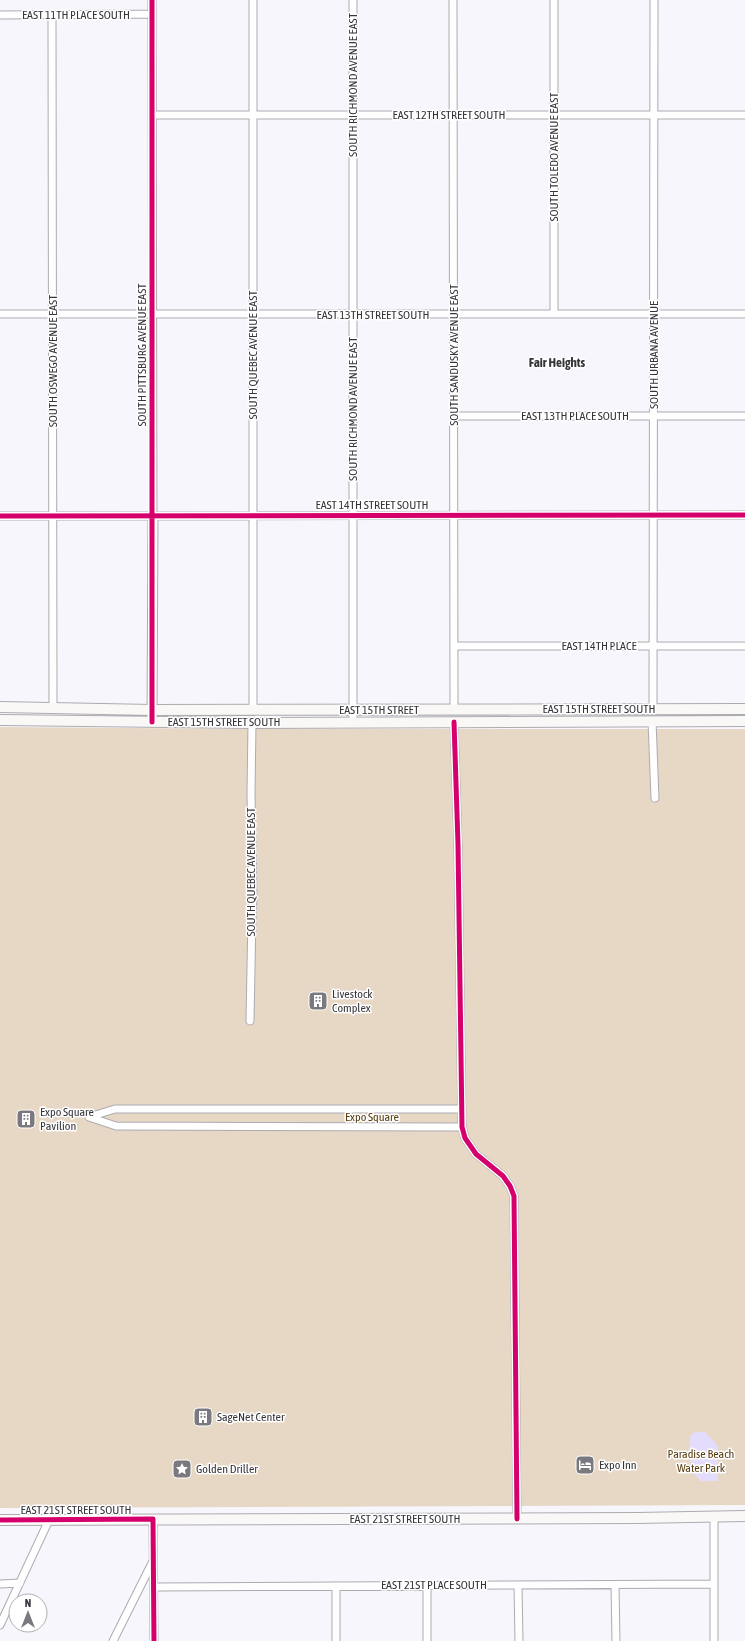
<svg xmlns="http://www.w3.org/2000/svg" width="745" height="1641" font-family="'Asap Condensed',sans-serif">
<rect width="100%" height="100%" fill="#f7f6fc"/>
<path fill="#e7d8c6" d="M 0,727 L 264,729 L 745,729 L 745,1505 L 0,1508 Z"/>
<path fill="#e3dcfc" d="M 695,1432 L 705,1432 L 718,1446 L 718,1481 L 701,1481 L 691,1471 L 690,1453 L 688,1450 L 690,1447 L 690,1436 Z"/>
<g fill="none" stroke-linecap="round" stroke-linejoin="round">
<defs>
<path id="minor" d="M 152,0 L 153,515
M 253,0 L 253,710
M 453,0 L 454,710
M 554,0 L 554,314
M 0,15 L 152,14
M 52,15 L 53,707
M 152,115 L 745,115
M 0,314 L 745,314
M 454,416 L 745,416
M 0,516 L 745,515
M 454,646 L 745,646
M 653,709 L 654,0
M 652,721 L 655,798
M 353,722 L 353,0
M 454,722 L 458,844 L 462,1127 L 465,1138 L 476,1154 L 503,1176 L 510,1186 L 514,1196 L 517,1519
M 250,1021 L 252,915 L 253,898 L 251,794 L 252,723
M 89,1117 L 116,1126 L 462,1127
M 89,1117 L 115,1109 L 462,1109
M 714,1517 L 714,1641
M 153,1519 L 154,1641
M 0,1584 L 20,1583
M 427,1585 L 427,1641
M 518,1585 L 519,1641
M 615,1585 L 616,1641
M 336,1586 L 336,1641
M 154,1587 L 714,1584
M 0,1625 L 49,1520
M 113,1641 L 153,1561"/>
<path id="tertiary" d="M 152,722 L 153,515"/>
<path id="secondary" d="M 0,707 L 152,710 L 745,709
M 0,720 L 252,723 L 745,721
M 0,1520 L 637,1518 L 745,1516"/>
</defs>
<use href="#minor" stroke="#acabb0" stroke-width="9"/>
<use href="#tertiary" stroke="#acabb0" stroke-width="11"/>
<use href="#secondary" stroke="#acabb0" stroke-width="12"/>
<use href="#minor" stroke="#fefeff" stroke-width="7"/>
<use href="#tertiary" stroke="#fefeff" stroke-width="9"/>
<use href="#secondary" stroke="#faf8f6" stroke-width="10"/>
<defs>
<path id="cycleway" d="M 0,516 L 745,515
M 152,722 L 152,0
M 454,722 L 458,844 L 462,1127 L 465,1138 L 476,1154 L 503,1176 L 510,1186 L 514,1196 L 517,1519
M 0,1520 L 153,1519 L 154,1641"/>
</defs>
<use href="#cycleway" stroke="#fff" stroke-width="8"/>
<use href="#cycleway" stroke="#d6006c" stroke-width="5"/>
</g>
<defs>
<symbol id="building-square" viewBox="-11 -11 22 22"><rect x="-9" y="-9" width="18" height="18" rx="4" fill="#7a797f" stroke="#fff"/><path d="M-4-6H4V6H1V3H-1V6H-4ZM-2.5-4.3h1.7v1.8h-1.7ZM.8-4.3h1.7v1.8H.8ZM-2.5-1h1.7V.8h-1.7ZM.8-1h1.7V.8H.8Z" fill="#fff"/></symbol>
<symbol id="hotel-square" viewBox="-11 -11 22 22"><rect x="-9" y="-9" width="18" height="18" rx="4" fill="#7a797f" stroke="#fff"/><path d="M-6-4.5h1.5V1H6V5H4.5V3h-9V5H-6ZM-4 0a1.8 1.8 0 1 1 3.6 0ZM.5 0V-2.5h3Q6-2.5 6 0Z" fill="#fff"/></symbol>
<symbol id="sight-square" viewBox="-11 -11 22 22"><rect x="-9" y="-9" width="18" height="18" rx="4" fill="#7a797f" stroke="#fff"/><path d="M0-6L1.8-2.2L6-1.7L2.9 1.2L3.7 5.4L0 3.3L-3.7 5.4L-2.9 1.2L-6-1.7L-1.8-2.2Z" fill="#fff"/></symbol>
</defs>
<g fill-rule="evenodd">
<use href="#building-square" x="307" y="990" width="22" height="22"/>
<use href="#building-square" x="15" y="1108" width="22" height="22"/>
<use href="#building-square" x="192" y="1406" width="22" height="22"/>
<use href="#hotel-square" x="574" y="1454" width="22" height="22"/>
<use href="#sight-square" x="171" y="1458" width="22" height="22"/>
</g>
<g text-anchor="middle" stroke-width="3" stroke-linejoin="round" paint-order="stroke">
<g font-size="12" fill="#36353b" stroke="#fff">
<text x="76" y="19">EAST 11TH PLACE SOUTH</text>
<text transform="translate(353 85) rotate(-90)" y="4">SOUTH RICHMOND AVENUE EAST</text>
<text x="449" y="119">EAST 12TH STREET SOUTH</text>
<text transform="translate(554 157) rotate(-90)" y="4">SOUTH TOLEDO AVENUE EAST</text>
<text x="373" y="319">EAST 13TH STREET SOUTH</text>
<text transform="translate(142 355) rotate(-90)" y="4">SOUTH PITTSBURG AVENUE EAST</text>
<text transform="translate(253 355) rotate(-90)" y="4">SOUTH QUEBEC AVENUE EAST</text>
<text transform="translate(454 355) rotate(-90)" y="4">SOUTH SANDUSKY AVENUE EAST</text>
<text transform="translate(654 355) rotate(-90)" y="4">SOUTH URBANA AVENUE</text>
<text transform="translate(53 361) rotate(-90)" y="4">SOUTH OSWEGO AVENUE EAST</text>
<text transform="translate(353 409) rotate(-90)" y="4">SOUTH RICHMOND AVENUE EAST</text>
<text x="575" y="420">EAST 13TH PLACE SOUTH</text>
<text x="372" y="509">EAST 14TH STREET SOUTH</text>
<text x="599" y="650">EAST 14TH PLACE</text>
<text x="599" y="713">EAST 15TH STREET SOUTH</text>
<text x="379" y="714">EAST 15TH STREET</text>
<text x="224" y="726">EAST 15TH STREET SOUTH</text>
<text transform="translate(251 872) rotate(-90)" y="4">SOUTH QUEBEC AVENUE EAST</text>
<text x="76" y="1514">EAST 21ST STREET SOUTH</text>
<text x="405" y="1523">EAST 21ST STREET SOUTH</text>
<text x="434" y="1589">EAST 21ST PLACE SOUTH</text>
</g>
<g font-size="12" fill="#36353b" stroke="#fff" text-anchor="start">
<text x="332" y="998">Livestock<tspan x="332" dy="14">Complex</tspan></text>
<text x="40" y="1116">Expo Square<tspan x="40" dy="14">Pavilion</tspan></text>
<text x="217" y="1421">SageNet Center</text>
<text x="599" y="1469">Expo Inn</text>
<text x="196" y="1473">Golden Driller</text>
</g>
<g font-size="12" fill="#583d0e" stroke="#fff">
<text x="372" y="1121">Expo Square</text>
<text x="701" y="1458">Paradise Beach<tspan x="701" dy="14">Water Park</tspan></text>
</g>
<g font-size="13" font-weight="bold" fill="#36353b" stroke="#fff">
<text x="557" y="367">Fair Heights</text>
</g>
</g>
<g transform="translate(28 1613)"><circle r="19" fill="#ffffff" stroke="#afaeb1"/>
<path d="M0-3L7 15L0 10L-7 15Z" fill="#7a797f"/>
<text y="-6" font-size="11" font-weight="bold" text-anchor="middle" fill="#36353b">N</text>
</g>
</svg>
